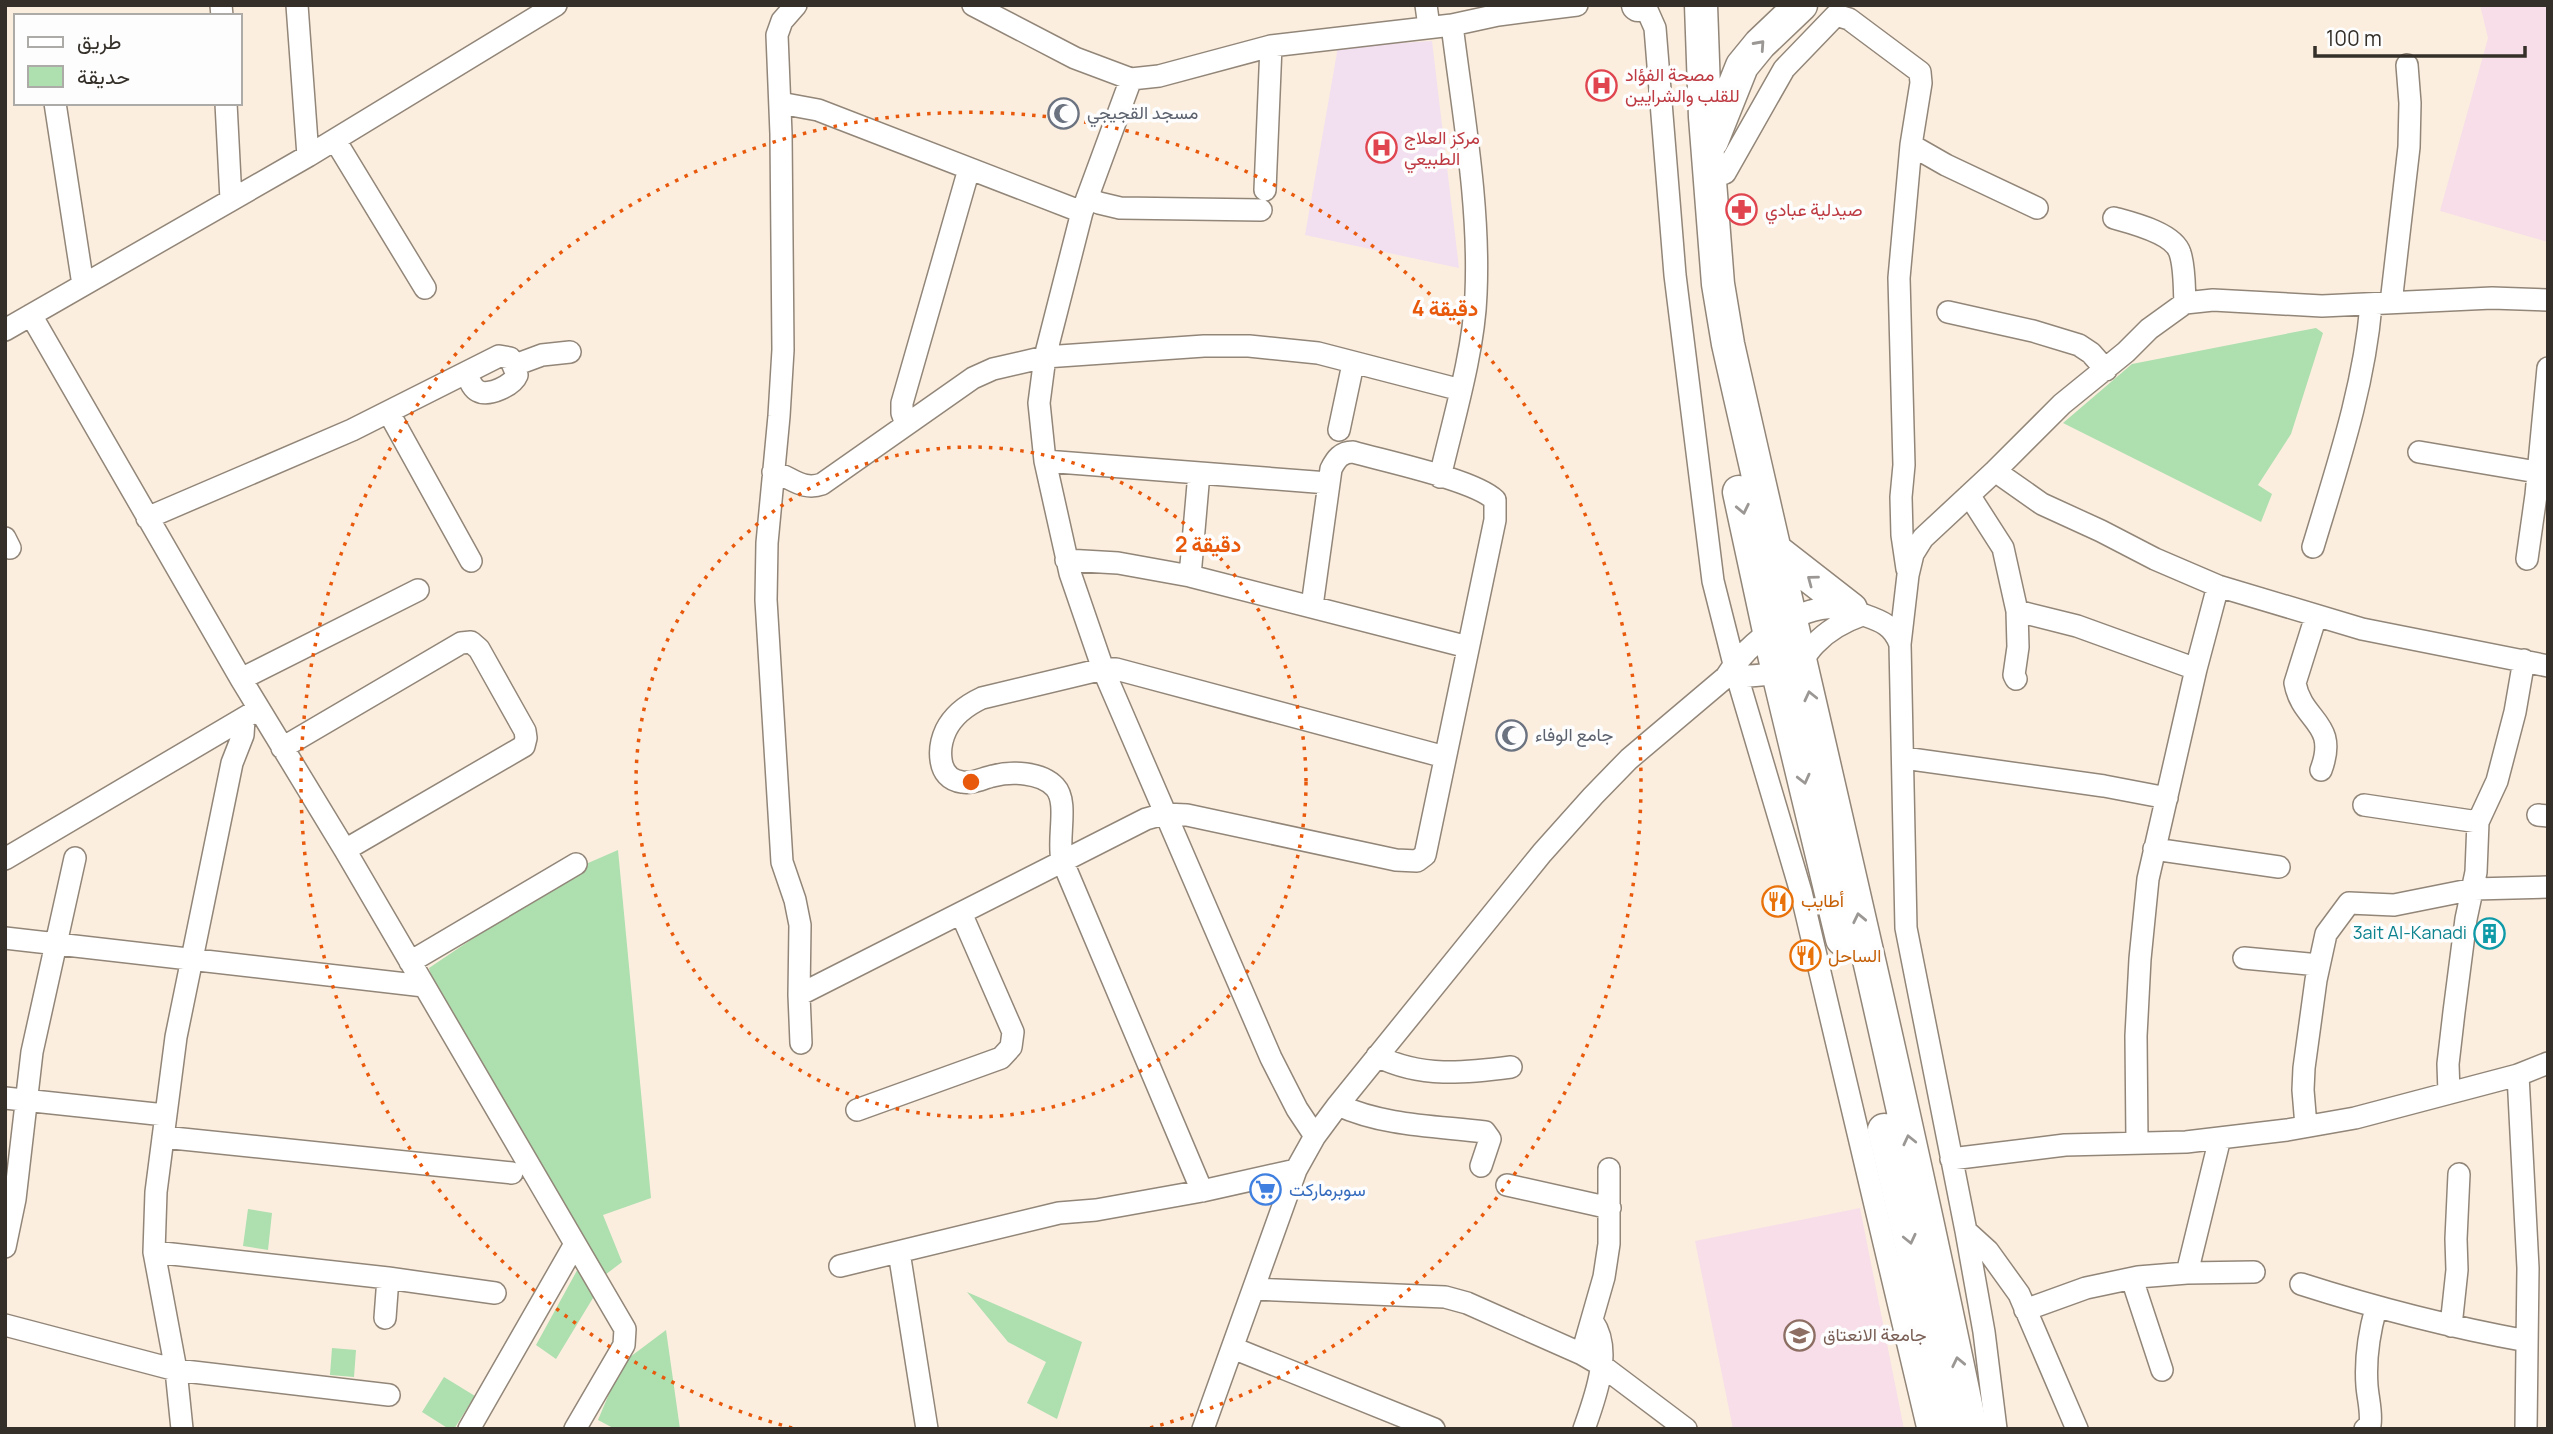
<svg xmlns="http://www.w3.org/2000/svg" width="2553" height="1434" font-family="Manrope,Vazirmatn,sans-serif">
<rect width="100%" height="100%" fill="#fbeedf"/>
<path fill="#f7dee8" d="M 2480,5 L 2548,5 L 2548,242 L 2440,211 L 2488,38 Z
M 1860,1208 L 1904,1429 L 1733,1429 L 1695,1241 Z"/>
<path fill="#f2dff0" d="M 1432,41 L 1459,268 L 1305,235 L 1338,47 Z"/>
<path fill="#addfaf" d="M 2316,328 L 2323,333 L 2291,434 L 2258,485 L 2272,494 L 2261,522 L 2063,423 L 2132,364 Z
M 618,850 L 651,1198 L 603,1215 L 622,1262 L 605,1275 L 434,986 L 429,968 L 579,867 Z
M 248,1209 L 272,1213 L 268,1250 L 243,1246 Z
M 580,1265 L 596,1293 L 556,1359 L 536,1345 Z
M 967,1292 L 1082,1342 L 1057,1419 L 1027,1403 L 1046,1362 L 1008,1342 Z
M 666,1330 L 680,1429 L 615,1429 L 598,1420 L 622,1363 Z
M 332,1348 L 356,1350 L 354,1377 L 330,1375 Z
M 444,1377 L 475,1396 L 454,1429 L 449,1429 L 422,1412 Z"/>
<g fill="none" stroke-linecap="round" stroke-linejoin="round">
<defs>
<path id="minor" d="M 221,5 L 222,16
M 297,5 L 308,156
M 796,5 L 782,21 L 777,35 L 781,134 L 783,350 L 779,416 L 767,543 L 766,600 L 782,862 L 795,900 L 800,925 L 799,995 L 801,1043
M 973,5 L 1075,58 L 1131,79 L 1159,76 L 1271,46 L 1452,25 L 1498,15 L 1577,5
M 1426,5 L 1429,27
M 1637,5 L 1647,10 L 1655,28 L 1675,275 L 1713,581 L 1737,676 L 1801,892 L 1928,1429
M 1131,79 L 1082,212 L 1045,357 L 1039,403 L 1045,461 L 1070,573 L 1103,669 L 1271,1058 L 1297,1109 L 1315,1136
M 55,103 L 83,285
M 226,103 L 231,200
M 780,103 L 818,110 L 1082,212
M 335,140 L 425,288
M 1911,145 L 1946,165 L 2037,208
M 1710,177 L 1725,173 L 1784,69 L 1836,15 L 1849,19 L 1920,72 L 1921,83 L 1911,145 L 1899,278 L 1904,465 L 1901,497 L 1902,535 L 1907,569
M 1265,190 L 1271,46
M 1087,198 L 1099,203 L 1120,208 L 1261,210
M 2114,218 C 2132,223 2174,233 2180,253 C 2185,268 2184,287 2185,303
M 2391,303 L 2409,147 L 2410,103 L 2407,65
M 1948,312 L 2033,331 L 2079,345 L 2091,353 L 2106,370
M 31,315 L 241,679 L 345,850 L 625,1329 L 624,1345 L 575,1429
M 5,330 L 308,156 L 556,5
M 515,365 L 542,355 L 570,352
M 389,413 L 471,561
M 906,424 L 902,413 L 902,403 L 969,169
M 1339,430 L 1353,364
M 2419,452 L 2537,472
M 1045,461 L 1328,483
M 1995,471 L 2042,504 L 2101,531 L 2155,559 L 2218,586 L 2362,629 L 2548,666
M 773,472 C 792,477 802,491 822,484 L 973,378 L 993,369 L 1045,357 L 1204,346 L 1249,346 L 1318,353 L 1461,390
M 1440,477 C 1453,421 1474,352 1476,294 C 1480,205 1463,114 1452,25
M 1969,495 L 2003,548 L 2017,611 L 2077,626 L 2196,669
M 147,518 L 352,430 L 499,356 L 510,358 L 517,375 C 513,385 489,397 478,391 C 472,388 469,379 466,373
M 5,538 L 10,548
M 2313,547 C 2337,467 2364,388 2371,305
M 2527,559 L 2536,495 L 2548,368
M 1066,560 L 1118,563 L 1190,576 L 1468,647
M 1190,576 L 1199,473
M 2316,616 L 2295,683 C 2302,722 2339,722 2321,770
M 1900,644 L 1908,575 L 1913,554 L 1923,538 L 1995,471 L 2062,404 L 2126,352 L 2149,329 L 2185,303 L 2213,300 L 2322,306 L 2492,298 L 2548,300
M 1726,677 C 1750,676 1781,677 1801,661 C 1806,656 1810,649 1815,644 C 1828,630 1845,621 1862,615
M 241,679 L 418,590
M 2016,679 L 2014,675 L 2018,647 L 2017,611
M 282,748 L 461,643 L 471,642 L 479,649 L 525,731 L 526,738 L 524,746 L 345,850
M 1904,758 L 2104,786 L 2167,798
M 2364,805 L 2478,822
M 2538,815 L 2548,816
M 2154,849 L 2279,867
M 5,859 L 254,712
M 5,938 L 424,986
M 2244,958 L 2319,965
M 410,962 L 576,864
M 799,995 L 1146,819 L 1164,814 L 1187,815 L 1396,860 L 1417,861 L 1425,855 L 1495,520 L 1495,500 C 1475,480 1384,461 1353,452 C 1341,452 1336,459 1331,469 L 1312,606
M 1377,1056 C 1421,1078 1465,1073 1511,1067
M 2518,1075 L 2528,1268 L 2526,1429
M 2449,1093 L 2448,1064 L 2454,1012 L 2466,919 L 2476,872 L 2478,822 L 2497,781 L 2515,712 L 2524,660
M 5,1098 L 165,1115
M 1338,1105 C 1384,1126 1436,1126 1485,1132 L 1490,1139 L 1481,1166
M 857,1110 L 1001,1058 L 1011,1047 L 1013,1032 L 961,913
M 2306,1126 L 2303,1090 L 2304,1068 L 2316,980 L 2326,934 L 2349,903 L 2394,905 L 2474,889 L 2548,887
M 163,1137 L 512,1173
M 2137,1142 L 2136,1036 L 2140,959 L 2148,879 L 2196,669 L 2218,586
M 1951,1159 L 2065,1145 L 2186,1142 L 2287,1130 L 2355,1118 L 2518,1075 L 2548,1063
M 1507,1185 L 1610,1208
M 1202,1191 L 1062,860 C 1057,838 1069,802 1055,787 C 1041,772 1011,771 993,776 C 983,778 973,784 962,782 C 936,779 938,747 946,730 C 954,714 967,705 982,698 L 1103,669 L 1116,669 L 1445,757
M 1966,1231 L 1988,1251 L 2019,1294 L 2077,1429
M 5,1247 L 15,1199 L 32,1052 L 75,858
M 154,1252 L 388,1278 L 495,1293
M 899,1252 L 927,1429
M 840,1266 L 1059,1213 L 1096,1210 L 1202,1191 L 1296,1170
M 2187,1273 L 2254,1272
M 2132,1279 L 2162,1370
M 2301,1284 C 2376,1308 2450,1327 2527,1341
M 1254,1289 L 1445,1297 L 1467,1303 L 1582,1354 L 1601,1365 L 1686,1429
M 2025,1310 L 2086,1288 L 2138,1277 L 2187,1273 L 2220,1138
M 385,1318 L 388,1278
M 5,1325 L 176,1370 L 389,1395
M 2451,1326 L 2457,1270 L 2456,1239 L 2459,1174
M 1233,1348 L 1434,1429
M 1582,1354 L 1604,1277 L 1609,1244 L 1609,1169
M 182,1429 L 176,1370 L 154,1252 L 156,1192 L 176,1037 L 232,763 L 243,735 L 244,719
M 469,1429 L 575,1244
M 1203,1429 L 1296,1170 L 1315,1136 L 1338,1105 L 1542,853 L 1593,796 L 1629,759 L 1726,677 C 1749,641 1799,603 1843,608 C 1851,609 1856,613 1864,615 C 1881,621 1893,625 1900,644 L 1906,928 L 1966,1231 L 1984,1332 L 1996,1429
M 1584,1429 C 1595,1398 1613,1351 1593,1322
M 2365,1429 L 2370,1425 C 2372,1412 2368,1399 2367,1386 C 2365,1359 2369,1333 2376,1308"/>
<path id="highway" d="M 1638,5 L 1639,5
M 1701,5 L 1705,117 L 1718,284 L 1728,344 C 1809,705 1897,1066 1971,1429
M 1712,141 L 1742,66 L 1760,44 L 1801,5
M 1739,492 L 1778,673 L 1842,939
M 1774,549 L 1851,609
M 1884,1130 L 1913,1253 L 1948,1429"/>
</defs>
<use href="#minor" stroke="#928679" stroke-width="24"/>
<use href="#highway" stroke="#928679" stroke-width="35"/>
<use href="#minor" stroke="#fff" stroke-width="21"/>
<use href="#highway" stroke="#fff" stroke-width="32"/>
</g>
<defs><path id="oneway-chevron" d="M-2-3.5L2.5 0L-2 3.5" fill="none" stroke-width="1.6" stroke-linecap="round" stroke-linejoin="round" transform="scale(1.75)"/></defs>
<g stroke="#9a9794">
<use href="#oneway-chevron" transform="translate(1760 45) rotate(-48)"/>
<use href="#oneway-chevron" transform="translate(1743 509) rotate(78)"/>
<use href="#oneway-chevron" transform="translate(1812 580) rotate(-143)"/>
<use href="#oneway-chevron" transform="translate(1810 696) rotate(-103)"/>
<use href="#oneway-chevron" transform="translate(1804 779) rotate(76)"/>
<use href="#oneway-chevron" transform="translate(1859 918) rotate(-102)"/>
<use href="#oneway-chevron" transform="translate(1909 1140) rotate(-103)"/>
<use href="#oneway-chevron" transform="translate(1910 1239) rotate(77)"/>
<use href="#oneway-chevron" transform="translate(1958 1362) rotate(-102)"/>
</g>
<g fill="none" stroke="#e8590c" stroke-width="3.5" stroke-dasharray="3.5 7">
<circle cx="971" cy="782" r="335"/>
<path d="M792 1428A670 670 0 1 1 1150 1428"/>
</g>
<defs>
<symbol id="hospital-ring" viewBox="-11 -11 22 22"><circle r="9.5" fill="#fdfdfd" stroke="#e0444e" stroke-width="1.5"/><path d="M-5-5h3v3.5h4V-5h3V5h-3V1.5h-4V5h-3Z" fill="#e0444e"/></symbol>
<symbol id="mosque-ring" viewBox="-11 -11 22 22"><circle r="9.5" fill="#fdfdfd" stroke="#6b7280" stroke-width="1.5"/><path d="M3.5-4.9A6 6 0 1 0 3.5 4.9A5 5 0 1 1 3.5-4.9Z" fill="#6b7280"/></symbol>
<symbol id="pharmacy-ring" viewBox="-11 -11 22 22"><circle r="9.5" fill="#fdfdfd" stroke="#e0444e" stroke-width="1.5"/><path d="M-2-6h4v4h4v4h-4v4h-4v-4h-4v-4h4Z" fill="#e0444e"/></symbol>
<symbol id="restaurant-ring" viewBox="-11 -11 22 22"><circle r="9.5" fill="#fdfdfd" stroke="#e8710a" stroke-width="1.5"/><path d="M-5-6h1v4h1v-4h1v4h1v-4h1v5L-1.5 .5V6h-2V.5L-5-1ZM5-6V6H3V1.5H1.5Q1.5-4 5-6Z" fill="#e8710a"/></symbol>
<symbol id="building-ring" viewBox="-11 -11 22 22"><circle r="9.5" fill="#fdfdfd" stroke="#0f9aa8" stroke-width="1.5"/><path d="M-4-6H4V6H1V3H-1V6H-4ZM-2.5-4.3h1.7v1.8h-1.7ZM.8-4.3h1.7v1.8H.8ZM-2.5-1h1.7V.8h-1.7ZM.8-1h1.7V.8H.8Z" fill="#0f9aa8"/></symbol>
<symbol id="supermarket-ring" viewBox="-11 -11 22 22"><circle r="9.5" fill="#fdfdfd" stroke="#3f7fe0" stroke-width="1.5"/><path d="M-6-5.5h2.5l.6 2H6L4.5 2H-2.5L-4.4-4H-6ZM-1.5 3.2a1.3 1.3 0 1 0 .1 0ZM3 3.2a1.3 1.3 0 1 0 .1 0Z" fill="#3f7fe0"/></symbol>
<symbol id="university-ring" viewBox="-11 -11 22 22"><circle r="9.5" fill="#fdfdfd" stroke="#8d6e63" stroke-width="1.5"/><path d="M0-5L7-2L0 1L-7-2ZM-4 1L0 2.5L4 1V4Q0 6-4 4Z" fill="#8d6e63"/></symbol>
</defs>
<g fill-rule="evenodd">
<use href="#hospital-ring" x="1584" y="68" width="35" height="35"/>
<use href="#mosque-ring" x="1046" y="96" width="35" height="35"/>
<use href="#hospital-ring" x="1364" y="130" width="35" height="35"/>
<use href="#pharmacy-ring" x="1724" y="192" width="35" height="35"/>
<use href="#mosque-ring" x="1494" y="718" width="35" height="35"/>
<use href="#restaurant-ring" x="1760" y="884" width="35" height="35"/>
<use href="#building-ring" x="2472" y="916" width="35" height="35"/>
<use href="#restaurant-ring" x="1788" y="938" width="35" height="35"/>
<use href="#supermarket-ring" x="1248" y="1172" width="35" height="35"/>
<use href="#university-ring" x="1782" y="1318" width="35" height="35"/>
</g>
<g text-anchor="middle" stroke-width="7" stroke-linejoin="round" paint-order="stroke">
<g font-size="18" fill="#be3a42" stroke="#fdfdfd" text-anchor="start">
<text x="1625" y="81">مصحة الفؤاد<tspan x="1625" dy="21">للقلب والشرايين</tspan></text>
<text x="1404" y="144">مركز العلاج<tspan x="1404" dy="21">الطبيعي</tspan></text>
<text x="1765" y="216">صيدلية عبادي</text>
</g>
<g font-size="18" fill="#5b616d" stroke="#fdfdfd" text-anchor="start">
<text x="1087" y="119">مسجد القجيجي</text>
<text x="1535" y="741">جامع الوفاء</text>
</g>
<g font-size="18" fill="#c56008" stroke="#fdfdfd" text-anchor="start">
<text x="1801" y="907">أطايب</text>
<text x="1828" y="962">الساحل</text>
</g>
<g font-size="18" fill="#0d838f" stroke="#fdfdfd" text-anchor="end">
<text x="2467" y="939">3ait Al-Kanadi</text>
</g>
<g font-size="18" fill="#366cbe" stroke="#fdfdfd" text-anchor="start">
<text x="1289" y="1196">سوبرماركت</text>
</g>
<g font-size="18" fill="#785e54" stroke="#fdfdfd" text-anchor="start">
<text x="1823" y="1341">جامعة الانعتاق</text>
</g>
</g>
<circle cx="971" cy="782" r="10" fill="#e8590c" stroke="#fdfdfd" stroke-width="3.5"/>
<g font-size="21" text-anchor="middle" font-weight="bold" fill="#e8590c" stroke="#fdfdfd" stroke-width="7" stroke-linejoin="round" paint-order="stroke">
<text x="1445" y="316">4 دقيقة</text>
<text x="1208" y="552">2 دقيقة</text>
</g>
<rect width="2553" height="1434" fill="none" stroke="#342f29" stroke-width="14"/>
<rect x="14" y="14" width="228" height="91" fill="#fdfdfd" stroke="#adaba8" stroke-width="2"/>
<rect x="28" y="37" width="35" height="10" fill="#ffffff" stroke="#adaba8" stroke-width="2"/>
<text x="77" y="49" font-size="21" fill="#342f29">طريق</text>
<rect x="28" y="66" width="35" height="21" fill="#addfaf" stroke="#adaba8" stroke-width="2"/>
<text x="77" y="84" font-size="21" fill="#342f29">حديقة</text>
<path d="M2315 46v10h210v-10" fill="none" stroke="#342f29" stroke-width="3.5"/>
<text x="2326" y="46" font-size="21" fill="#342f29" stroke="#fdfdfd" stroke-width="5" paint-order="stroke">100 m</text>
</svg>
